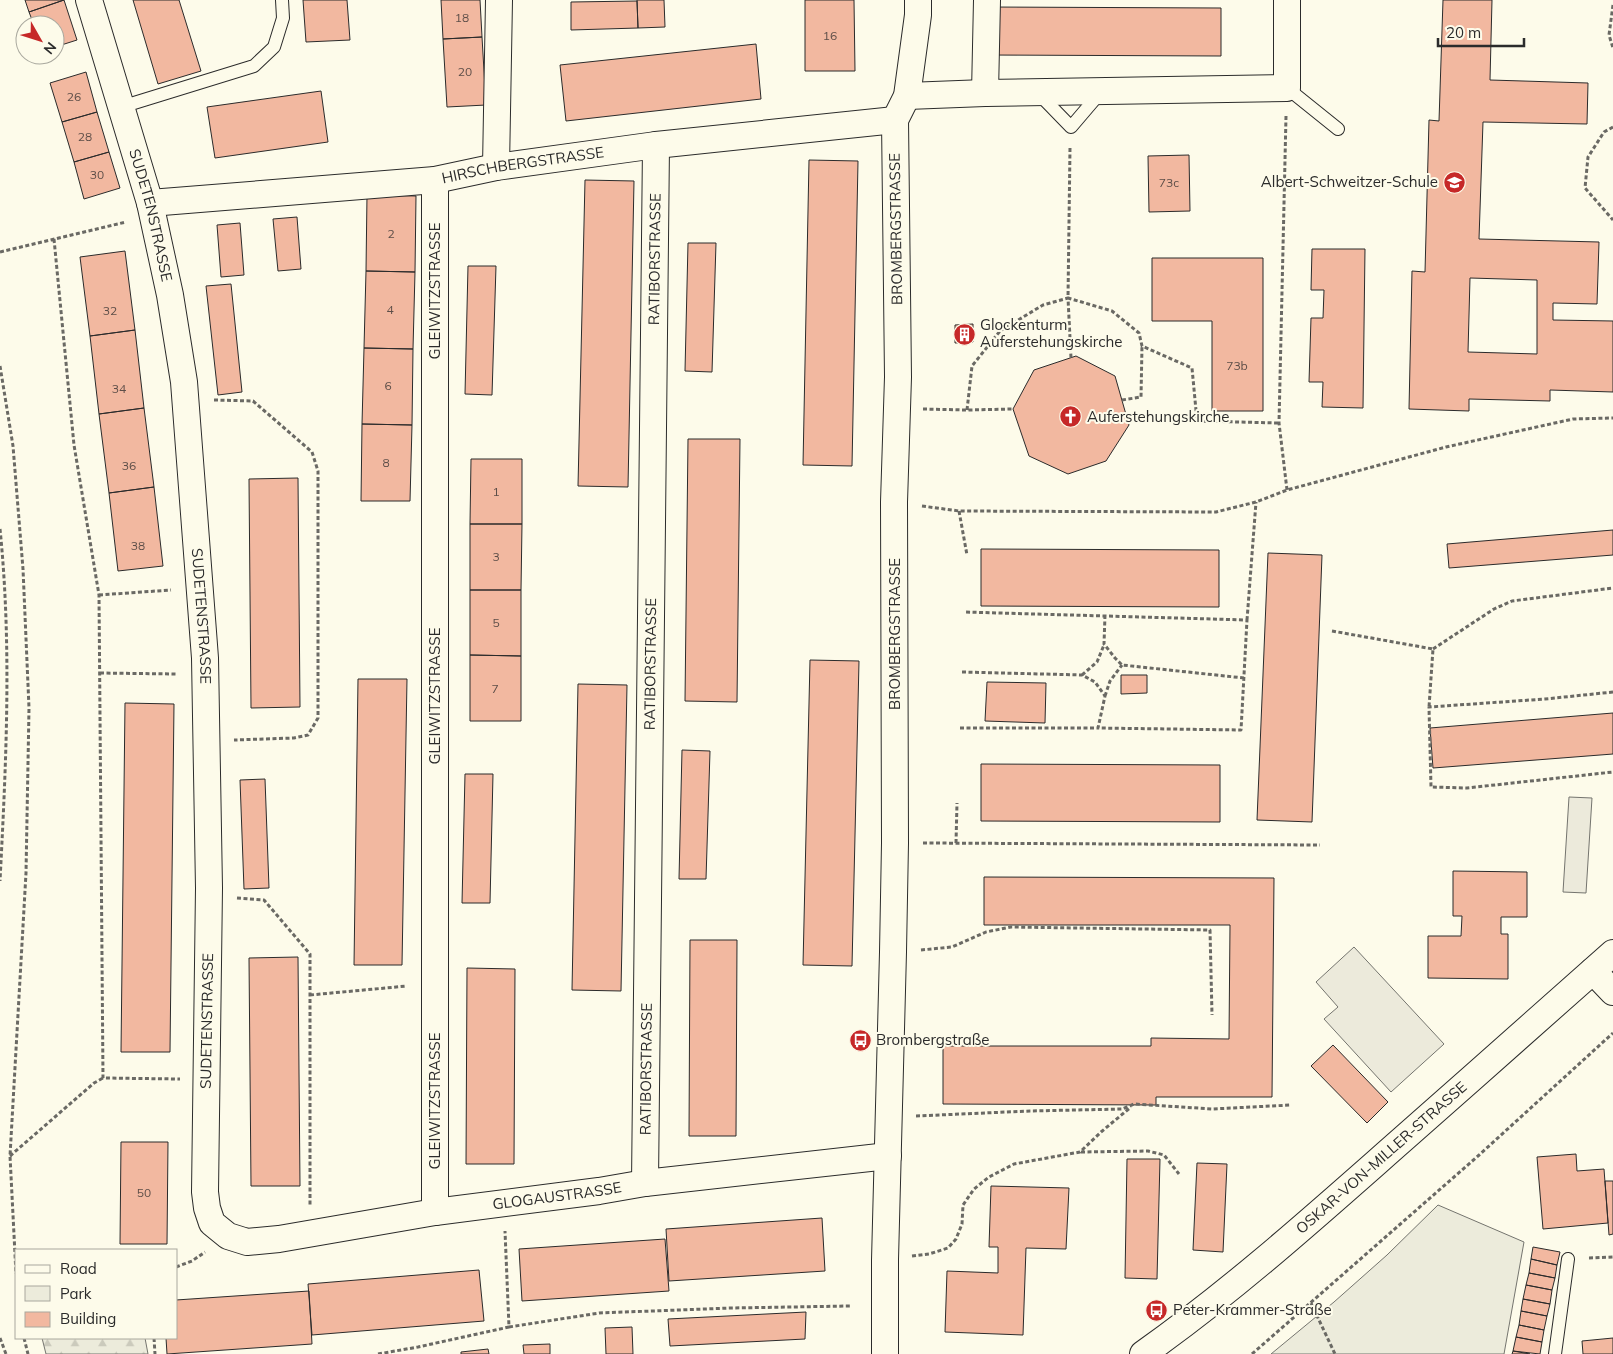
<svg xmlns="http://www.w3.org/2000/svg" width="1613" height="1354" font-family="Mulish,sans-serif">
<defs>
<pattern id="forest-firs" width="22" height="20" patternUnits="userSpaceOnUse" patternTransform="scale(1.25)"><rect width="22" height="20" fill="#ecebdb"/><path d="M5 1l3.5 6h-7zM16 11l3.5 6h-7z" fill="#cbcabc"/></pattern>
</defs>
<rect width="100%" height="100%" fill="#fdfbea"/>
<path fill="#ecebdb" stroke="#74746e" d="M 1438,1205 L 1524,1242 L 1504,1354 L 1271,1354 L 1334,1302 L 1387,1255 Z"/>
<path fill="url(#forest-firs)" stroke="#74746e" d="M 42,1338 L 145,1338 L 148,1354 L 46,1354 Z"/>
<path fill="#eceadb" stroke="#74746e" d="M 1569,797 L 1592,798 L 1586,893 L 1563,892 Z
M 1354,947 L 1444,1044 L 1391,1092 L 1324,1019 L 1338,1007 L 1316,982 Z"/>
<path fill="#f2b8a0" stroke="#2b2b2b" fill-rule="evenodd" d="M 25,0 L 64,0 L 29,12 Z
M 64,0 L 77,40 L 55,47 L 55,25 L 34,25 L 29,12 Z
M 133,0 L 179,0 L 201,71 L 158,84 Z
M 303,0 L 347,0 L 350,40 L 306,42 Z
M 441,0 L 480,0 L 482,37 L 443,39 Z
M 637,0 L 664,0 L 665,27 L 638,28 Z
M 805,0 L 854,0 L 855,71 L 805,71 Z
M 1443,0 L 1492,0 L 1490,80 L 1588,83 L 1587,124 L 1483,122 L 1479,239 L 1599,242 L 1597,304 L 1553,303 L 1553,320 L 1613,321 L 1613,392 L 1550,390 L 1550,401 L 1469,399 L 1469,411 L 1409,409 L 1412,271 L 1425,272 L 1429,120 L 1439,121 ZM 1470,278 L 1537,280 L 1537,354 L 1468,352 Z
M 637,1 L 638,28 L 571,30 L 571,2 Z
M 988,7 L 1221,8 L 1221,56 L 988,55 Z
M 482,37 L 486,105 L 447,107 L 443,39 Z
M 756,44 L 761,99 L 566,121 L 560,65 Z
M 86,72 L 97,112 L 62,122 L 50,83 Z
M 321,91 L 328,142 L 215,158 L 207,107 Z
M 97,112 L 109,152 L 74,162 L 62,122 Z
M 109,152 L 120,188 L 84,199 L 74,162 Z
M 1189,155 L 1190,211 L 1149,212 L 1148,156 Z
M 809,160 L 858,161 L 852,466 L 803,465 Z
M 585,180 L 634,181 L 628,487 L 578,486 Z
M 367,195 L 416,196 L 415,272 L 366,271 Z
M 297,217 L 301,269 L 278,271 L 273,219 Z
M 240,223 L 244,275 L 221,277 L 217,225 Z
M 688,243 L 716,243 L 712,372 L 685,371 Z
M 1312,249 L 1365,249 L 1363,408 L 1322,407 L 1323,382 L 1309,382 L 1311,318 L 1323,318 L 1324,290 L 1311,290 Z
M 125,251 L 135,330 L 90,336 L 80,257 Z
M 1152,258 L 1263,258 L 1263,411 L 1212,411 L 1212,321 L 1152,321 Z
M 468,266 L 496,266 L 492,395 L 465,394 Z
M 366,271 L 415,272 L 413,349 L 364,348 Z
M 231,284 L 242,392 L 218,395 L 206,286 Z
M 973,324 L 973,342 L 955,343 L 955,325 Z
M 135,330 L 144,408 L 99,414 L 90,336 Z
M 364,348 L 413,349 L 412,425 L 362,424 Z
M 1076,356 L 1115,376 L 1129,425 L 1106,461 L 1068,474 L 1029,456 L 1013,409 L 1034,370 Z
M 144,408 L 154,487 L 109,493 L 99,414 Z
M 362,424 L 412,425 L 410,501 L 361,501 Z
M 688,439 L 740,439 L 737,702 L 685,701 Z
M 471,459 L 522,459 L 522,524 L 470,524 Z
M 298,478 L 300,707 L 251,708 L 249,479 Z
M 154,487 L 163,566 L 118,571 L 109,493 Z
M 470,524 L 522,524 L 521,590 L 470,590 Z
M 1613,530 L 1613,555 L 1449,568 L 1447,544 Z
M 981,549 L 1219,550 L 1219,607 L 981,606 Z
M 1268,553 L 1322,555 L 1312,822 L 1257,820 Z
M 470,590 L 521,590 L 521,656 L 470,655 Z
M 470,655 L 521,656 L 521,721 L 470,721 Z
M 810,660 L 859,661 L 852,966 L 803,965 Z
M 1121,675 L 1147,675 L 1147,693 L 1121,694 Z
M 358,679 L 407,679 L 402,965 L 354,965 Z
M 987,682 L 1046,683 L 1045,723 L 985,721 Z
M 578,684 L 627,685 L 621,991 L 572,990 Z
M 125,703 L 174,704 L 170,1052 L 121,1052 Z
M 1613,713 L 1613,754 L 1433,768 L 1430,728 Z
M 682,750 L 710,751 L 706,879 L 679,879 Z
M 981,764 L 1220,765 L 1220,822 L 981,821 Z
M 465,774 L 493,774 L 490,903 L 462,903 Z
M 265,779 L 269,888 L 244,889 L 240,780 Z
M 1453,871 L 1527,872 L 1527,917 L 1501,917 L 1501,934 L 1508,934 L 1508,979 L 1428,978 L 1428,936 L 1461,936 L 1462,916 L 1453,916 Z
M 984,877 L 1274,878 L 1272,1097 L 1156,1097 L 1156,1105 L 943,1104 L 943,1046 L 1151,1046 L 1151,1038 L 1229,1039 L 1230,925 L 984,925 Z
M 690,940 L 737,940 L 736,1136 L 689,1136 Z
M 298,957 L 300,1186 L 251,1186 L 249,958 Z
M 467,968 L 515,969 L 514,1164 L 466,1164 Z
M 1333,1045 L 1388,1102 L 1367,1123 L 1311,1066 Z
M 121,1142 L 168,1142 L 167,1244 L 120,1244 Z
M 1576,1154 L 1577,1171 L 1604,1169 L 1608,1223 L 1543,1229 L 1537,1157 Z
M 1127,1159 L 1160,1159 L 1157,1279 L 1125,1278 Z
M 1197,1163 L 1227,1164 L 1223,1252 L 1193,1250 Z
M 1605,1181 L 1613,1181 L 1613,1234 L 1609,1235 Z
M 991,1186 L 1069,1188 L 1066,1249 L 1026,1248 L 1023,1335 L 945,1332 L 947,1271 L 998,1273 L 998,1247 L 989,1247 Z
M 822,1218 L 825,1271 L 669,1281 L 666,1229 Z
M 665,1239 L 669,1291 L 522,1301 L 519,1249 Z
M 1533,1247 L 1560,1252 L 1557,1265 L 1531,1259 Z
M 1531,1259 L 1557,1265 L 1555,1278 L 1529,1273 Z
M 479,1270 L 484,1321 L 312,1335 L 308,1284 Z
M 1529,1273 L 1555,1278 L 1552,1290 L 1526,1285 Z
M 1526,1285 L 1552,1290 L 1550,1304 L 1523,1299 Z
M 309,1291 L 312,1344 L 167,1354 L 166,1338 L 176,1338 L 176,1300 Z
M 1523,1299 L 1550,1304 L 1547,1316 L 1521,1311 Z
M 1521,1311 L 1547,1316 L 1544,1330 L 1519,1325 Z
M 806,1312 L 805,1339 L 670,1346 L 668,1319 Z
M 1519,1325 L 1544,1330 L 1542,1342 L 1516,1337 Z
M 632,1327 L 633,1354 L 606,1354 L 605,1328 Z
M 1516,1337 L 1542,1342 L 1540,1354 L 1513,1351 Z
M 1613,1338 L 1613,1354 L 1583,1354 L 1582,1341 Z
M 550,1344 L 550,1354 L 524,1354 L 523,1345 Z
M 488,1349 L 489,1354 L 461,1354 L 461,1352 Z
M 1513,1351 L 1530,1354 L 1512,1354 Z"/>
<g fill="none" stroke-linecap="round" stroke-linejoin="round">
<defs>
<path id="service" d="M 1287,88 L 1338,129
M 1038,93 L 1071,127 L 1100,93
M 121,107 L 254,66 L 274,47 L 283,18 L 282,0
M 1555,1354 L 1568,1259"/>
<g id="minor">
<path id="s1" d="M 89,0 L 150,203 L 170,295 L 184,382 L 205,658 L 209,888 L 205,1192 L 207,1208 L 212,1223 L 228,1236 L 247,1242 L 279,1239 L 435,1212 L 599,1191 L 645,1183 L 888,1156"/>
<path d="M 985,93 L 987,0"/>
<path d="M 907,96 L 985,93 L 1287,88 L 1287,0"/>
<path d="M 496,167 L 499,0"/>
<path d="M 435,180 L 435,1212"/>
<path id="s2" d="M 150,203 L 435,180 L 496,167 L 656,145 L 895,120"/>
<path d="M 1593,971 L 1613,992"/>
<path id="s3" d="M 645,1183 L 656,145"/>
<path d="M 885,1354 L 885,1260 L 893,952 L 895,843 L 894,502 L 898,377 L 895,120 L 907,96 L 918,15 L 918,0"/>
<path id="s4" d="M 1143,1354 C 1235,1289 1319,1213 1403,1139 C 1473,1077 1544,1015 1613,953"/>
</g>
</defs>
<use href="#service" stroke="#2b2b2b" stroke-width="14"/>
<use href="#minor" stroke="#2b2b2b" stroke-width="28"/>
<path stroke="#6a6964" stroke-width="3" stroke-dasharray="4 2.5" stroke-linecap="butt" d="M 1613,5 L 1609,35 L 1613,48
M 1286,116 L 1279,423 L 1287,490
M 1613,127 L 1604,132 L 1588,157 L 1585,188 L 1613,220
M 1070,148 L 1068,298 L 1112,311 L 1139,333 L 1142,346 L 1192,368 L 1197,421 L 1279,423
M 54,239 L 74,445 L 99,595 L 103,1078 L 180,1079
M 0,252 L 126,222
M 0,366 L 13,446 L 23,569 L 29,708 L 26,873 L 10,1156 L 16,1274
M 214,400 L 253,401 L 312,452 L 318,471 L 318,718 L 308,735 L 294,738 L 234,740
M 1122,400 L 1141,397 L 1142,346
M 923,409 L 967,410 L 1013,409
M 967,410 L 972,366 L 1000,331 L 1043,305 L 1068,298 L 1071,358
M 922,506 L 959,511 L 1216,512 L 1256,502 L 1287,490 L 1446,447 L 1573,419 L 1613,418
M 959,511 L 967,555
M 0,529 C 12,647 6,764 0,881
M 99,595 L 171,590
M 1105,615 L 1104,644 L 1115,658 L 1122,665 L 1244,678
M 1247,620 L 1256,502
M 1332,631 L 1433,649 L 1429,707
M 1433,649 L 1494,609 L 1512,601 L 1613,588
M 962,672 L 1082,675 L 1095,682 L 1105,696 L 1098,728 L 1241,730 L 1247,620 L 964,612
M 100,673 L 177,674
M 1082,675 L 1097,662 L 1104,645
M 1613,692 L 1545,699 L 1429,707 L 1431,787 L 1467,788 L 1613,772
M 1105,696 L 1110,681 L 1122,665
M 960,728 L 1098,728
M 923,843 L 1320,845
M 956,843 L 957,803
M 237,898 L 264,900 L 310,954 L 310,1207
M 921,950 L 952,947 L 986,932 L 1011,927 L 1210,930 L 1212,1015
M 310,995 L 407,986
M 916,1116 L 1030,1111 L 1122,1109 L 1134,1104 L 1212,1109 L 1291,1105
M 1081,1152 L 1148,1151 L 1164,1155 L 1179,1174
M 10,1156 L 94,1083 L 103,1078
M 912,1256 L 929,1254 L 948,1248 L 956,1239 L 962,1224 L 963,1205 L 974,1189 L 989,1177 L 1014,1164 L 1080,1152 L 1101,1132 L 1131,1107
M 1589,1258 L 1613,1257
M 176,1267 L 192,1261 L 205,1252
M 1311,1303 L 1335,1354
M 509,1327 L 599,1313 L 731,1308 L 850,1306
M 0,1338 L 6,1354
M 24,1338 L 28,1354
M 154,1338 L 155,1354
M 378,1354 L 418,1347 L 509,1327 L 505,1231
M 1252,1354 L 1478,1156 L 1613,1033"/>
<use href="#service" stroke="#fdfbea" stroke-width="12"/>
<use href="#minor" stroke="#fdfbea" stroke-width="26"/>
</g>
<defs>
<symbol id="school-disc" viewBox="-11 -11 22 22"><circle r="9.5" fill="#c62828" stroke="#fdfbea"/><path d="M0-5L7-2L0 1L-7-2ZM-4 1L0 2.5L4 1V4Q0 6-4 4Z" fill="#fff"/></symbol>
<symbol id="building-disc" viewBox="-11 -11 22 22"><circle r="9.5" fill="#c62828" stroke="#fdfbea"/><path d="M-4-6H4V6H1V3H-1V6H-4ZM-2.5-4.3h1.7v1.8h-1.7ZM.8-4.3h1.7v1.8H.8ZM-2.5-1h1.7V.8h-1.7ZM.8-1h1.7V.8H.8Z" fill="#fff"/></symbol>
<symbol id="church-disc" viewBox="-11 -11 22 22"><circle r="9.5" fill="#c62828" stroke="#fdfbea"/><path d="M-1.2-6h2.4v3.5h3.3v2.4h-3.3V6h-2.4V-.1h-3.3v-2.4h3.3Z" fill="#fff"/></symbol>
<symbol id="bus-disc" viewBox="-11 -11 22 22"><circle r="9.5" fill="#c62828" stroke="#fdfbea"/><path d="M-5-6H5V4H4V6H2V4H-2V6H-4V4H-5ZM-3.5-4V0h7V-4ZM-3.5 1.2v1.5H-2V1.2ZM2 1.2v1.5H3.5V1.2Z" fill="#fff"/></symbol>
</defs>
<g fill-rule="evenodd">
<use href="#school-disc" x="1442" y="170" width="25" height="25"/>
<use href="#building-disc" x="952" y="322" width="25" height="25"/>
<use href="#church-disc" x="1058" y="404" width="25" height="25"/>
<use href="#bus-disc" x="848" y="1028" width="25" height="25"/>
<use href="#bus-disc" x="1144" y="1298" width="25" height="25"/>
</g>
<g text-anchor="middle" stroke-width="4" stroke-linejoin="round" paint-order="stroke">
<g font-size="12" fill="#5d4e48">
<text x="462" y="22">18</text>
<text x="830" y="40">16</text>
<text x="465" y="76">20</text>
<text x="74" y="101">26</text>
<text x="85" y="141">28</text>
<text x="97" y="179">30</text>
<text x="1169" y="187">73c</text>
<text x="391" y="238">2</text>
<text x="390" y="314">4</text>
<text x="110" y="315">32</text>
<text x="1237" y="370">73b</text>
<text x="388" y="390">6</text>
<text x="119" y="393">34</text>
<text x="386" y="467">8</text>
<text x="129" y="470">36</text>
<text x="496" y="496">1</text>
<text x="138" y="550">38</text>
<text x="496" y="561">3</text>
<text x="496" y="627">5</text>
<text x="495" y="693">7</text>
<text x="144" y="1197">50</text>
</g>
<g font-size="15" fill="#2b2b2b" stroke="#fdfbea">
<text dy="5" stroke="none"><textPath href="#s2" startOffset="375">HIRSCHBERGSTRASSE</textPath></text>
<text dy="5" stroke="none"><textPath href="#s1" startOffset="224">SUDETENSTRASSE</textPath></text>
<text transform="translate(896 229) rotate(-91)" y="5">BROMBERGSTRASSE</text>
<text dy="5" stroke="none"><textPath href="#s3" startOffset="924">RATIBORSTRASSE</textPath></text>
<text transform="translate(435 291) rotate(-90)" y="5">GLEIWITZSTRASSE</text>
<text dy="5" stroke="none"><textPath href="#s1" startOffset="629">SUDETENSTRASSE</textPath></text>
<text transform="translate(895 634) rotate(-90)" y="5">BROMBERGSTRASSE</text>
<text dy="5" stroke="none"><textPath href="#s3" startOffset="519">RATIBORSTRASSE</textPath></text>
<text transform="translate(435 696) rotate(-90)" y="5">GLEIWITZSTRASSE</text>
<text transform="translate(207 1021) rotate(-89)" y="5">SUDETENSTRASSE</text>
<text dy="5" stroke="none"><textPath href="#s3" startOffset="114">RATIBORSTRASSE</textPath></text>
<text transform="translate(435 1101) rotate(-90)" y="5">GLEIWITZSTRASSE</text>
<text dy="5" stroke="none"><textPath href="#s4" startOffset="309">OSKAR-VON-MILLER-STRASSE</textPath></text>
<text dy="5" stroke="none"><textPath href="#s1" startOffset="1591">GLOGAUSTRASSE</textPath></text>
</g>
<g font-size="15" fill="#2b2b2b" stroke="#fdfbea" text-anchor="start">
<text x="1438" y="187" text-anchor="end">Albert-Schweitzer-Schule</text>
<text x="980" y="330">Glockenturm<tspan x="980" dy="17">Auferstehungskirche</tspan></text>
<text x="1087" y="422">Auferstehungskirche</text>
<text x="876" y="1045">Brombergstraße</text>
<text x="1173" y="1315">Peter-Krammer-Straße</text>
</g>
</g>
<rect x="15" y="1249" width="162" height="90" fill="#fdfbea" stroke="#a9a89e"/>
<rect x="25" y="1265" width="25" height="8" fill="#fdfbea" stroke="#a9a89e"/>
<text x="60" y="1274" font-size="15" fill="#2b2b2b">Road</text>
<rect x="25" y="1286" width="25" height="15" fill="#ecebdb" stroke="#a9a89e"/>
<text x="60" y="1299" font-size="15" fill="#2b2b2b">Park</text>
<rect x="25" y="1312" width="25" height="15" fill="#f2b8a0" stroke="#a9a89e"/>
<text x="60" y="1324" font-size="15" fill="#2b2b2b">Building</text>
<g transform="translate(40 40) rotate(129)"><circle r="24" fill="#fdfbea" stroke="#a9a89e"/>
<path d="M0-4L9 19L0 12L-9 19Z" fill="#c62828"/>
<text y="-8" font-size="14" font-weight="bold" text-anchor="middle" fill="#2b2b2b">N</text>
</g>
<path d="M1438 38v8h86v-8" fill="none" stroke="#2b2b2b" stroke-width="2.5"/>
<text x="1446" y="38" font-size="15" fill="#2b2b2b" stroke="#fdfbea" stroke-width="4" paint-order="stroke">20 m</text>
</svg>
